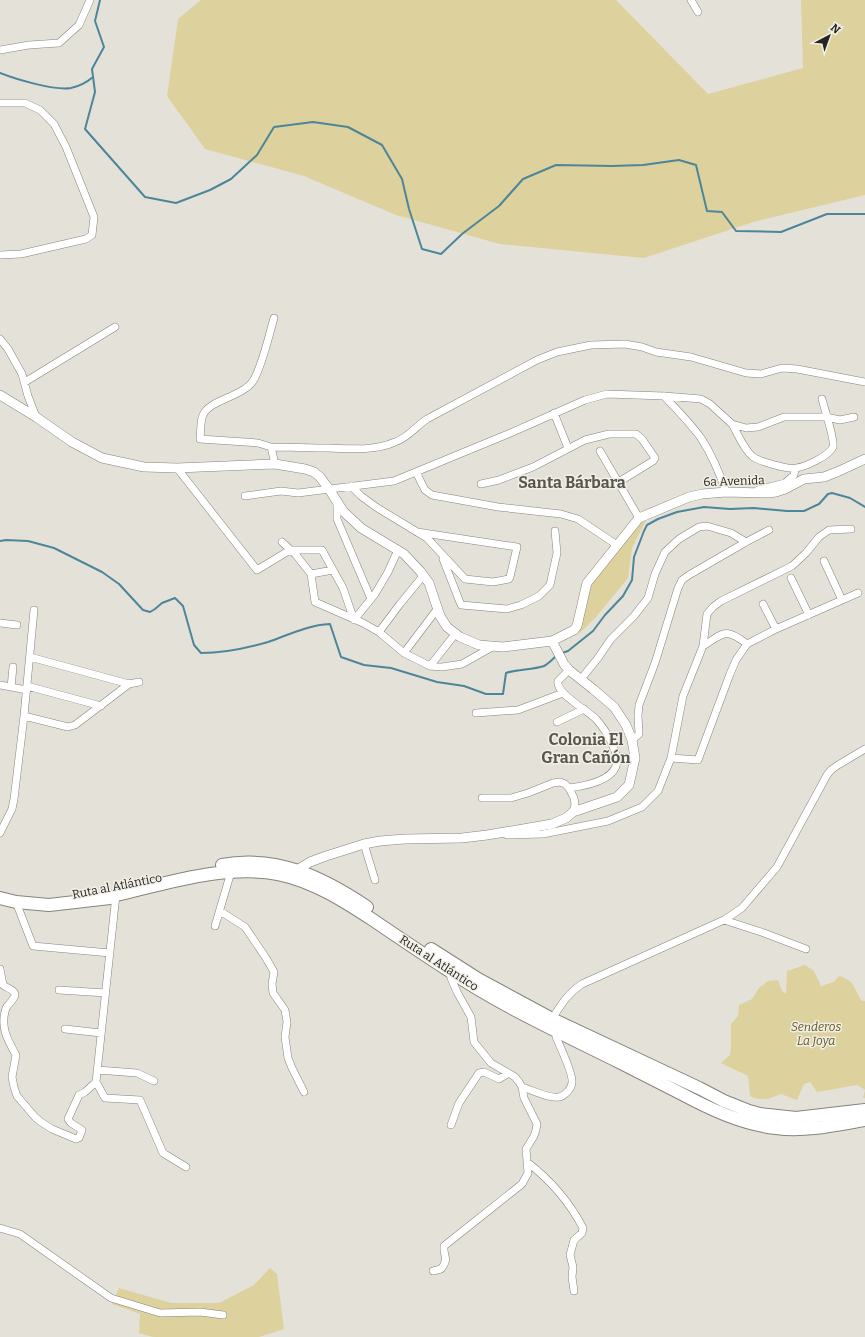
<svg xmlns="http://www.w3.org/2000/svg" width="865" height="1337" font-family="Bitter,serif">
<rect width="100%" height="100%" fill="#e4e2d8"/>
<path fill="#ddd19d" d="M 201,0 L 616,0 L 708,94 L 803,68 L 801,0 L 865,0 L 865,195 L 753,222 L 644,258 L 500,244 L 396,215 L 304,176 L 205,149 L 167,96 L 178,19 Z
M 642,518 L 646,520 L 632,548 L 628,578 L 596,617 L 580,633 L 577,630 L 589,583 Z
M 805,965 L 814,971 L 821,986 L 834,982 L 839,976 C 856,981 853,988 862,1001 L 865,1001 L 865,1098 L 863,1098 L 865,1090 L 857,1085 L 817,1092 L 810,1082 L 804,1084 L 797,1100 L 781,1094 C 770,1099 761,1102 750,1096 L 748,1076 L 721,1063 L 730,1055 L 731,1049 L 731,1024 L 738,1016 L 739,1005 L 752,999 L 759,988 L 768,981 L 778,980 L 782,991 L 786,994 L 787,971 Z
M 270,1268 L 277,1274 L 284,1329 L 259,1337 L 153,1337 L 139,1333 L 140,1314 L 112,1304 L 119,1288 L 171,1303 L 219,1303 L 254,1285 Z"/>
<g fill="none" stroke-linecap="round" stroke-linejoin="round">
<path stroke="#4d859a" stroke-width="2" d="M 100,0 L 95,21 L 104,47 L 92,69 L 95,92 L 85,129 L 145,197 L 176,203 L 210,190 L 231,179 L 257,155 L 274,127 L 313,122 L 348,127 L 382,145 L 402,179 L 409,209 L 422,249 L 441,254 L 462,234 L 499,206 L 523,179 L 556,165 L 612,166 L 643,165 L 679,160 L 696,165 L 707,211 L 722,212 L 736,231 L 781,232 L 827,214 L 865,214
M 0,73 C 15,79 55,91 71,88 C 80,86 86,83 93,77
M 0,541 L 6,540 L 28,541 L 54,548 L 102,572 L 119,584 L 143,610 L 150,612 L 155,609 L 162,603 L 175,598 L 183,606 L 194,645 L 201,653 C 223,653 247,648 268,642 C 288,635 308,625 330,624 L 341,657 L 364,665 L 391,668 L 437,682 L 464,686 L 486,694 L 503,694 L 506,673 C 518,669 532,670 544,666 C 548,664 553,659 556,656
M 562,653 L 568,651 L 593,631 L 605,615 L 623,596 L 632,580 L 634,557 L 644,531 L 647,525 L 658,519 L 677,512 L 704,507 L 730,509 L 754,508 L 787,511 L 804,511 L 819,504 L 828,494 L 832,493 L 850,498 L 865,507"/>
<defs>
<path id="minor" d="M 691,0 L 698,12
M 0,50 L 29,45 L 59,43 L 79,25 L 90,0
M 0,103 L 25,103 L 40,110 L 54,124 L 66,147 L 94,217 L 92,235 L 86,239 L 21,254 L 0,255
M 274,318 C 269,335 262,367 253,381 C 242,397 209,400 203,415 C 200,422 201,431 200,439 L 258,443 L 271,447 C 290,447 309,448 329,448 C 350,449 375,451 395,442 C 408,438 416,426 427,419 L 537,360 L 557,352 L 591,345 L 625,344 L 642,347 L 656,352 L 691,357 L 746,373 L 761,374 L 782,368 L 797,369 L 865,382
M 0,339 L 8,349 L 22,374 L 28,396 L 36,417
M 25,382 L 115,327
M 664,396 C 677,410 690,423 701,438 C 712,455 720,474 726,492
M 554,413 L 568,448
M 732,424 C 738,434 743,448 752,456 C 757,461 789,470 796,468 C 805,467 829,456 833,447 C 835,440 824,407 822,399
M 271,447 L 275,464
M 600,451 L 639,518
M 177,468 L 257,570 L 290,550 L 322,550 L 343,588 L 354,620 L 375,594 L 388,572 L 398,550
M 416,472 L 425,490 L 432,495 L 498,507 L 561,514 L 578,519 L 617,545
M 481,484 L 499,480 L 533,467 L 585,440 L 609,434 L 636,434 L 642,439 L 655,458 L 653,461 L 617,483
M 351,486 L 361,496 L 376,507 L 427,538 L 465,579 L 493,582 L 509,579 L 510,577 L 517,547 L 417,532
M 758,490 L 785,483 L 794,475 L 795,469
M 245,496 L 281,491 L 298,493 L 394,481 L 508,434 L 585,400 L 607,394 L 664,396 L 701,399 L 710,404 L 732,424 L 746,428 L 758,427 L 784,417 L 826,417 L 840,420 L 854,417
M 337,502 L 337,519 L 371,599
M 282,542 L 296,555 L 311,574 L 315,602 L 363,623 L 379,632 L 404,653 L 430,666 L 442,667 L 462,664 L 494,646
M 443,559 L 461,605 L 507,609 L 521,605 L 539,596 L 550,585 L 557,553 L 555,531
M 824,561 L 842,600
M 311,574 L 333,570
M 791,578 L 809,615
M 763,604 L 776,629
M 0,623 L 17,625
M 379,632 L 400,604 L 423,576
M 703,646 C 724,633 725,627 747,644
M 404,653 L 438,608
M 30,657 L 129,684 L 139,682
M 430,666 L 456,633
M 569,670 L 558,681 C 555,693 587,710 596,719 C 603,727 608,734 612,744 C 614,749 617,754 617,759 C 618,780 585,786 569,788
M 581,679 L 598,658 L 611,639 L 634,616 L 648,598 L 655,574 L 665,552 L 679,539 L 699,527 L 707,526 L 731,533 L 746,542
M 0,685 L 27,690
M 27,686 L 101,706
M 11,687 L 13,667
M 476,713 L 518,710 L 563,693
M 24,716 L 68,727 L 75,725 L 129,684
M 557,722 L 584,709
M 632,740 L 639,734 L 638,716 L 639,705 L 655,663 L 678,588 L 682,580 L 689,575 L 746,542 L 769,530
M 617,757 L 635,758
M 671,758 L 698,760 L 730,674 L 736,660 L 747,644 L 776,629 L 858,593
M 482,798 L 511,798 L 528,793 L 553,783 L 560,782 L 565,784 L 569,788 L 574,798 L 575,804 L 573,812
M 0,833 L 12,809 L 14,799 L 24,716 L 34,610
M 507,835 L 543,834 L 608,821 L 642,807 L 658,791 L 671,758 L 683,696 L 703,646 L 707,614 L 713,607 L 721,601 L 792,566 L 806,553 L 819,537 L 829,530 L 851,529
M 364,844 L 375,880
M 16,902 L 33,946 L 110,953
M 220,911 L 245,927 L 266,958 L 274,972 L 272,984 L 273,993 L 285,1010 L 287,1022 L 285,1037 L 288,1058 L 292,1068 L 304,1092
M 724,920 L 764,933 L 806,949
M 215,926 L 231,872
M 0,969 L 3,985 C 7,988 15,990 15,995 C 14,1000 8,1004 6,1008 C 0,1027 7,1039 16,1055 L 12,1077 L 14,1087 L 17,1096 L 35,1117 L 41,1122 L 52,1129 L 76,1139 L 79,1138 L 82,1130 L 71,1123 L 68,1119 L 79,1095 L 85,1092 L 96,1082 L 116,895
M 59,990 L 106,993
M 552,1019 C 561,1005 568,993 582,984 L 724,920 L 742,908 L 777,867 L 827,775 L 831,770 L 838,765 L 865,749
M 65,1029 L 101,1033
M 97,1070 L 137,1073 L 154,1081
M 96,1082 L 105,1098 L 140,1100 L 163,1153 L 186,1167
M 522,1087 C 532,1090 549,1099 559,1097 C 565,1096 572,1088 572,1082 C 573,1074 560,1046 556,1037 L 557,1032
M 451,1125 L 459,1103 L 479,1073 L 484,1072 L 499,1079 L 507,1074
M 527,1162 C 549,1179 570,1203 583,1228 L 582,1233 L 574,1240 L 570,1255 L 573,1267 L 572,1277 L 574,1291
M 0,1228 L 20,1234 L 111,1298 L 160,1313 L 200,1312 L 223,1315
M 433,1271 L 441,1269 C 450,1257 443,1258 444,1246 L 522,1184 L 528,1173 L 526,1149 L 534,1136 L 536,1130 L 537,1124 L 524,1098 L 522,1087 L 519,1082 L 515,1077 L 491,1063 L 474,1042 L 471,1017 L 457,992 L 451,978 L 450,971"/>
<path id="tertiary" d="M 0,395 L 36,417 L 72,442 L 102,458 L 144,467 L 177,468 L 275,464 L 305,469 L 314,472 L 320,477 L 329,489 L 343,511 L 361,528 L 404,554 L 420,571 L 429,583 L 440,616 L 447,627 L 460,637 L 479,645 L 503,647 L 552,641 L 574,630 L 577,626 L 586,587 L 587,583 L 639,518 L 689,497 L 702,494 L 726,492 L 768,493 L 776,492 L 785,489 L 804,479 L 824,477 L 837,472 L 865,459
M 297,870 L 310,862 L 326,856 L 364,844 L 380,841 L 405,839 L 462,838 L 487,835 L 552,824 L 566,818 L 573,812 L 617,797 L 629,785 L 635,758 L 632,740 L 626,725 L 614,707 L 593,689 L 569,670 L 564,664 L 552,641"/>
<path id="trunk" d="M 222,865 C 277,855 322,877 367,907
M 0,898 L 16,902 L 49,905 L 110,898 L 116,895 C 168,883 225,864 278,874 C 313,881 344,901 373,920 C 398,937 423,954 448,970 C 503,1007 563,1034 621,1063 C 641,1073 660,1083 680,1093 C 710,1109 741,1124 776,1128 C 805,1132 836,1125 865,1120
M 431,949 L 478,979 L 552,1019 L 699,1088 L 724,1101 L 749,1111 L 760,1114 L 796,1118 L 865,1110"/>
</defs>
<use href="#minor" stroke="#86847b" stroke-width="8"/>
<use href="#tertiary" stroke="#86847b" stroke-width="10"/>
<use href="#trunk" stroke="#86847b" stroke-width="14"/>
<use href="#minor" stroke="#fff" stroke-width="7"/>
<use href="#tertiary" stroke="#fff" stroke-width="9"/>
<use href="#trunk" stroke="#fff" stroke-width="12"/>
</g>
<g text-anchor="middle" stroke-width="3" stroke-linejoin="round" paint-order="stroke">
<g font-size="12" fill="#252421" stroke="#f1efe6">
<text transform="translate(734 481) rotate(-2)" y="4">6a Avenida</text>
<text transform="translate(117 886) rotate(-11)" y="4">Ruta al Atlántico</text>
<text transform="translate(439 963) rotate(33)" y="4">Ruta al Atlántico</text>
</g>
<g font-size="12" font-style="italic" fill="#625723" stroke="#f1efe6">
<text x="816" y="1031">Senderos<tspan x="816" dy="14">La Joya</tspan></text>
</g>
<g font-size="16" font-weight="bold" fill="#58574f" stroke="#f1efe6">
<text x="572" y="488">Santa Bárbara</text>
<text x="586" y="745">Colonia El<tspan x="586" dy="18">Gran Cañón</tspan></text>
</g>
</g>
<g transform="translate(829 36) rotate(41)" stroke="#f1efe6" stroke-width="3" paint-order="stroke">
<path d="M0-3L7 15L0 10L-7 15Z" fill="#252421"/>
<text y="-6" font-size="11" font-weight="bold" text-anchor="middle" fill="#252421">N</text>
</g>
</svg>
